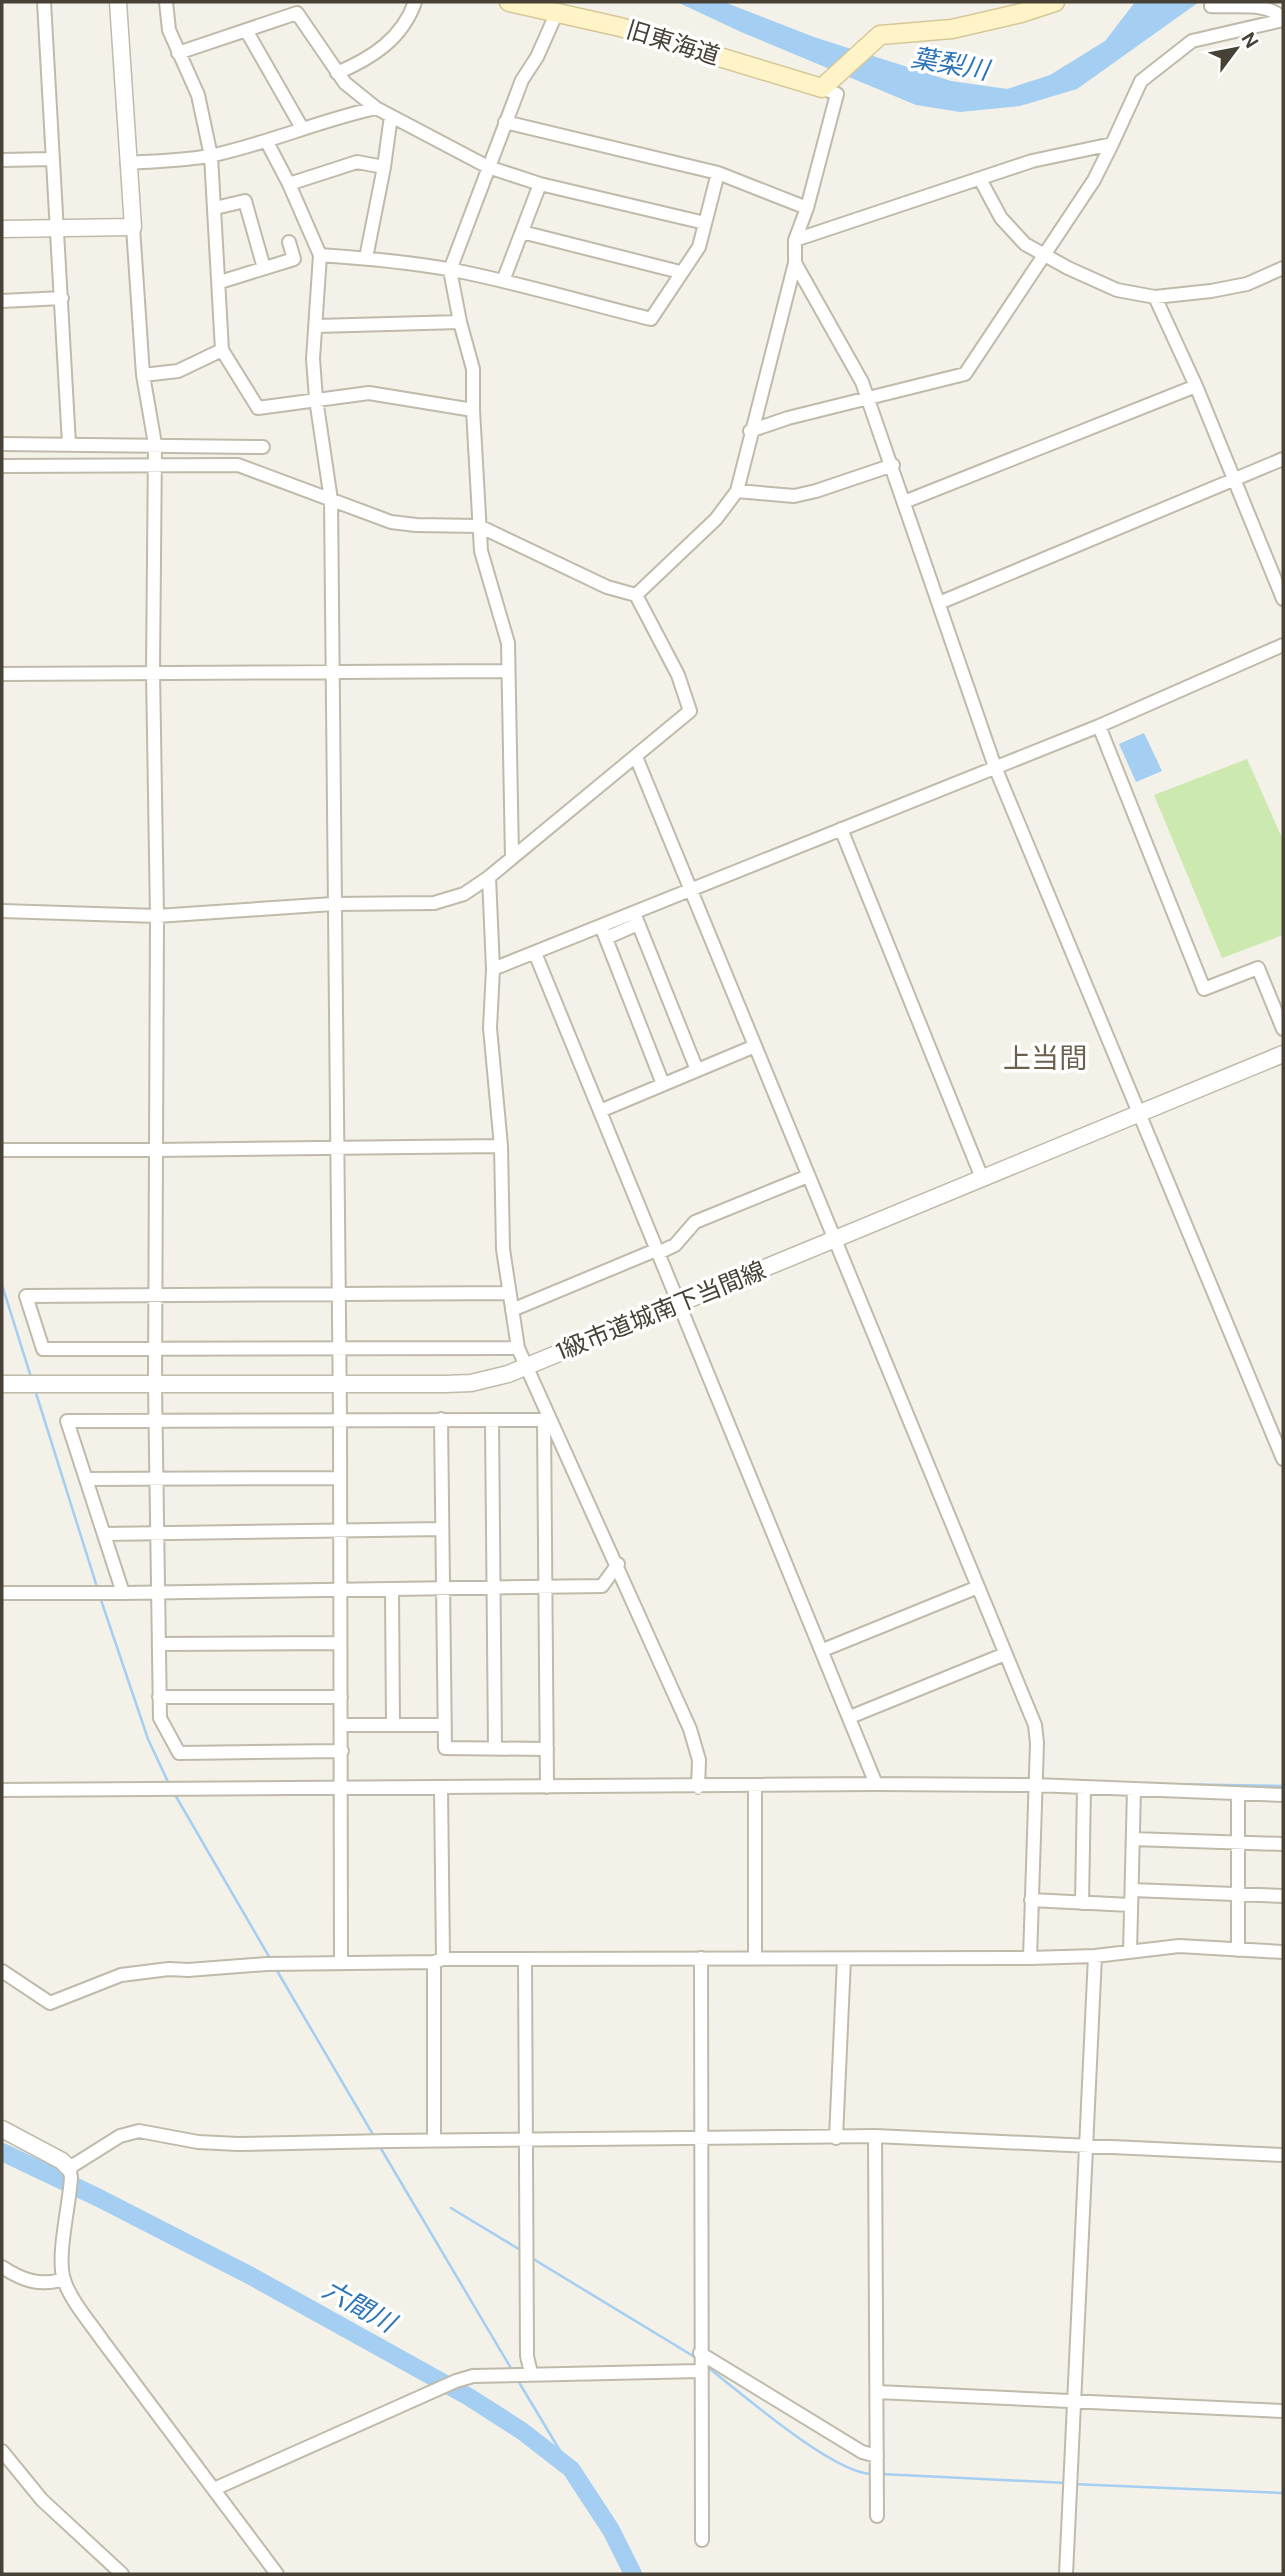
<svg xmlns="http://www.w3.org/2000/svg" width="1285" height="2576" font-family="'DM Sans','Noto Sans JP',sans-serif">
<rect width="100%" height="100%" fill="#f4f1e8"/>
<path fill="#cce9b0" d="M 1247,759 L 1283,840 L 1283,935 L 1222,958 L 1154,795 Z"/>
<path fill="#a4cef2" d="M 677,2 L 724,2 L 814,37 L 951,81 L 1007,89 L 1050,75 L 1105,41 L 1135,2 L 1199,2 L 1077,89 L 1020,106 L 960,112 L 916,105 L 741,32 Z
M 1144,733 L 1162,771 L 1136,782 L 1119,744 Z"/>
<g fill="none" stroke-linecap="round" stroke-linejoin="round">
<path stroke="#a4cef2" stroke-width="2.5" d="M 2,1285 L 31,1377
M 35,1390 L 97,1587
M 100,1597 L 148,1739 L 169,1784
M 880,1778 L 1017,1779
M 707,1779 L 868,1778
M 1163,1784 L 1283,1786
M 174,1793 L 271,1960
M 276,1969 L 375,2138
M 380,2147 L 512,2370
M 451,2208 L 522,2251
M 530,2257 L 698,2359
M 706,2366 C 740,2392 831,2472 871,2474
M 517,2379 L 571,2469
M 881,2474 L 1067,2483
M 1073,2484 L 1283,2493"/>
<path stroke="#a4cef2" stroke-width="18" d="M 2,2152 L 99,2198 L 251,2276 L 469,2397 L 522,2431 L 571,2469 L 611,2530 L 633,2574"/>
<defs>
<path id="minor" d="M 44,2 L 69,444
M 166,2 L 169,30 L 198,95 L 211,156 L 222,350 L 258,408 L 369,393 L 473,410
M 1211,6 C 1235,8 1265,1 1283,18
M 246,30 L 302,128
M 178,53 L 297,13 L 345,83 L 376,108 L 488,167 L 540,184 L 705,223
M 337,73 C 372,58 402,39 415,2
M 505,122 L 718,173 L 807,208
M 267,142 L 289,184 L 320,255 L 313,359 L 316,399 L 331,500 L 340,1419 L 341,1963
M 2,160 L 53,159
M 127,163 C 155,161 186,161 214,155 C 269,143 321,120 376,108
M 980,179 L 1001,218 L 1025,244 L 1068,268 L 1117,290 L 1155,297 L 1211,291 L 1247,284 L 1283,268
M 289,184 L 357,162 L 384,167
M 215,208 L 245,201 L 264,268
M 522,232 L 680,272
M 795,240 L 1032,161 L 1112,144 L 1141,81 L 1192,41 L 1283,20
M 320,255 C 365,258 409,262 453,270 C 520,283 585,303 651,319 L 699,247 L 718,173
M 366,258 L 384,167 L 391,116
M 795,263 L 862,382 L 995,767 L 1283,1459
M 503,281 L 540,184
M 220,282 L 294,259 L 289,242
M 1155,297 L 1196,386 L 1283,599
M 2,301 L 62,298
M 317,326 L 460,322
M 143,375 L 178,371 L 222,350
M 750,431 L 788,418 L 965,374 L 1094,180 L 1112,144
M 2,444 L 263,447
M 2,466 L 238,465 L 391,522 L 416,525 L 479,526 L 607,587 L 636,595 L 678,675 L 690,711 L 489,877 L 464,894 L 434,903 L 333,904 L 157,916 L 2,911
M 737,491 L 794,496 L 816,491 L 893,465
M 904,502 L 1196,386
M 636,595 L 716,519 L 737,491 L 795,263 L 795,240 L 807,208 L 837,94 L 822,88
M 939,603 L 1283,459
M 2,674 L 508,671
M 1099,726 L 1204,989 L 1258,968 L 1283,1029
M 636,757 L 1035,1725 L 1037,1743 L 1030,1958
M 841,829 L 982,1178
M 512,858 L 508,643 L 481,551 L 473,410 L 473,369 L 460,322 L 450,270 L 522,80 L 537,57 L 557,12
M 489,877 L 493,969 L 490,1028 L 501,1146 L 503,1249 L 518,1348 L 690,1729 L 699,1760 L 698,1787
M 634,913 L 697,1070
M 601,926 L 663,1084
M 606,938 L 638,924
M 535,953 L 876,1784
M 493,969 L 1099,726 L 1283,645
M 600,1111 L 755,1046
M 2,1150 L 156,1150 L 157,916 L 153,672 L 155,444 L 143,375 L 133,227
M 658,1253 L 675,1245 L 695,1222 L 808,1176
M 509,1293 L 26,1296 L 43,1349 L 518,1348
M 512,1310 L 656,1250
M 441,1419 L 445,1748 L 547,1749
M 492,1420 L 495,1748
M 544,1420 L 67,1421 L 123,1593 L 602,1586 L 618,1564
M 86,1479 L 339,1478
M 104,1534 L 442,1529
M 392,1591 L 393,1725
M 2,1593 L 123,1593
M 159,1644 L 340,1643
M 823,1650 L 978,1587
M 159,1697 L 341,1697
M 850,1717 L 1005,1654
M 341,1725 L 445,1725
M 342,1751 L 179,1753 L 160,1718 L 155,1385 L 156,1150 L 501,1146
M 755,1786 L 755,1958
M 441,1787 L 443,1959
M 547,1787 L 544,1420 L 549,1418
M 2,1790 L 876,1784 L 1035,1785 L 1283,1795
M 1133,1839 L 1283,1844
M 1132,1890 L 1283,1896
M 1031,1900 L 1131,1905
M 1082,1903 L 1084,1787
M 1238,1950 L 1238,1794
M 1130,1952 L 1134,1789
M 701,1958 L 702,2540
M 525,1959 L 527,2356 L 531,2373
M 434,1962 L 434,2141
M 2,1971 L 50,2003 L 121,1975 L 169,1969 L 188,1970 L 267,1964 L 434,1962 L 443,1959 L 1030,1958 L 1095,1956 L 1179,1946 L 1283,1952
M 875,2136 L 877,2516
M 836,2138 L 844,1959
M 2,2267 C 22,2280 40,2287 64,2279
M 700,2353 L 862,2452 L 877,2456
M 877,2392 L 1283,2411
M 2,2451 L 42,2500 L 122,2574
M 214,2489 L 456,2381 L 473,2376 L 700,2371
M 277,2574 L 102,2340 C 89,2321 71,2301 64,2280 C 56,2256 70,2204 71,2177 L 69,2168 L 120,2136 L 139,2131 L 198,2142 L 238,2144 L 389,2141 L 875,2136 L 1283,2155
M 1066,2574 L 1095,1956"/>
<path id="tertiary" d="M 2,229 L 133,227 L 118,2
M 2,1384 L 445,1384 L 471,1383 L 508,1374 L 1283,1054
M 2,2129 L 62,2161 L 69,2168"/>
<path id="secondary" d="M 509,2 L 620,27 L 822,88 L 880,35 L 952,29 L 1021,13 L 1055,2"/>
</defs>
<use href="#minor" stroke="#c0baaa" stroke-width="16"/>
<use href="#tertiary" stroke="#c0baaa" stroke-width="19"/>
<use href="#secondary" stroke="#d5c797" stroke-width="21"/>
<use href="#minor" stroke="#fff" stroke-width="12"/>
<use href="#tertiary" stroke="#fff" stroke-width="16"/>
<use href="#secondary" stroke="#fff4c7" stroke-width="18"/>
</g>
<g text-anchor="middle" stroke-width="7" stroke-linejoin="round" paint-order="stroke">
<g font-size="24" fill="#484236" stroke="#fff">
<text transform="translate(673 43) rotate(17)" y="8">旧東海道</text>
<text transform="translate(661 1311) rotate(-22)" y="8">1級市道城南下当間線</text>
</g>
<g font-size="26" font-style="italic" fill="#2d75b6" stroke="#fff">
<text transform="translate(950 64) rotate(10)" y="9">葉梨川</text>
<text transform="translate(359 2306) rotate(29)" y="9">六間川</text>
</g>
<g font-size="28" fill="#6b614d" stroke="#fff">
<text x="1045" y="1068">上当間</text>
</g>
</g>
<rect width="1285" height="2576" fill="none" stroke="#484236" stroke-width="7"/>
<g transform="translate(1236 49) rotate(58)" stroke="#ffffff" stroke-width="5" paint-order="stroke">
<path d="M0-5L12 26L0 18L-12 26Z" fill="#484236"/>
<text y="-10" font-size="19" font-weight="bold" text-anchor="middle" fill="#484236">N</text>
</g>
</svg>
